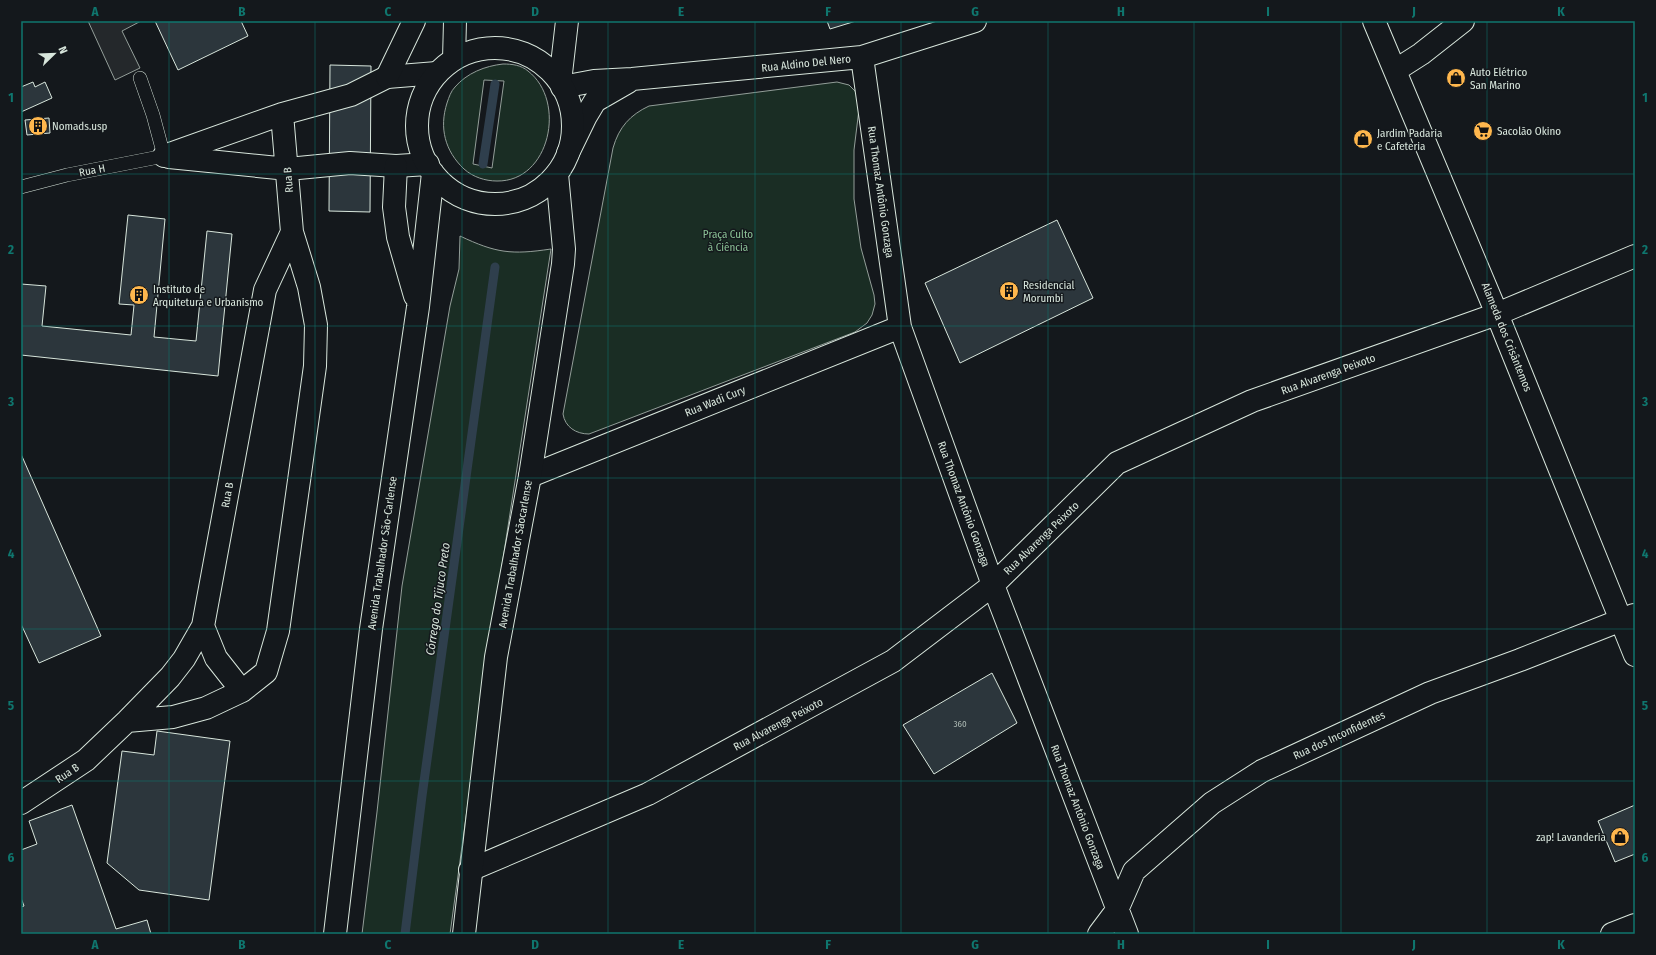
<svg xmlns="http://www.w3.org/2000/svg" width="1656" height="955" font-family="'Fira Sans Condensed',sans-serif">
<rect width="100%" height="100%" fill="#14181c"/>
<path fill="#1a2d24" stroke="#939e99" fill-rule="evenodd" d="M 503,64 C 512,64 521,65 528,71 C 567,101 550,182 497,181 C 485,181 473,177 464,169 C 445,151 439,128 447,103 C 449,97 451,91 455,87 C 467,73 485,66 503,64 ZM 484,80 L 504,81 L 492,168 L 473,164 Z
M 837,82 L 849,85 L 855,91 L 860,101 L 854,150 L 854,199 L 861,248 L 874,295 L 875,304 L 872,315 L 867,323 L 855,332 L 589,434 C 576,434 565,427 563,414 L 613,148 C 619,127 630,115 649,106 Z
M 460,236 C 496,253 511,255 551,249 L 489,649 L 450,934 L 362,934 L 377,812 L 402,586 L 450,306 L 459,269 Z"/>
<path fill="#24282b" stroke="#939e99" d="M 88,21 L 141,21 L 122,31 L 140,68 L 115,80 Z"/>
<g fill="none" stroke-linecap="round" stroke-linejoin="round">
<path stroke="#2f3f4d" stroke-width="9" d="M 483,164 L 495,84
M 405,934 L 422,796 L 495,267"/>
</g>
<path fill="#2c363c" stroke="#d8e6dc" d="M 155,21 L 241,21 L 248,36 L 178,70 Z
M 827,21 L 856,21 L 830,29 Z
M 330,65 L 371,66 L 370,212 L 329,211 Z
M 33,82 L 35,87 L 45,82 L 52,98 L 21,112 L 21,87 Z
M 49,118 L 50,133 L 27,135 L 25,120 Z
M 128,215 L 165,219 L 154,337 L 196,341 L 207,231 L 232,234 L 218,376 L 21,355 L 21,284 L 46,286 L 42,326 L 131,335 L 134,305 L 119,304 Z
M 1057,220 L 1093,298 L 960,363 L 925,283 Z
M 21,454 L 101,636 L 39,663 L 21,624 Z
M 992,673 L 1017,723 L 934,774 L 903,725 Z
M 157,731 L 230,741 L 209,900 L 139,890 L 107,863 L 122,751 L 154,755 Z
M 72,805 L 116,929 L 147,920 L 151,934 L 21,934 L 21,907 L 24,906 L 21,898 L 21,850 L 37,844 L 29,821 Z
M 1635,805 L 1635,854 L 1615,862 L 1598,821 Z"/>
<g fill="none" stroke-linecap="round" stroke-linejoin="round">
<defs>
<path id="service" d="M 21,187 L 67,175 L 164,156 L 153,115 L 140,78"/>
<path id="minor" d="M 1374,21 L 1497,314 L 1635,655
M 862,57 L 900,327 L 993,585 L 1127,934
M 1396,70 L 1421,54 L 1463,21
M 562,87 L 594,81 L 632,79 L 862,57 L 975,21
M 568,153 L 586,116 L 595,101 L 628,82
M 164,156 L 282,114 L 351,95 L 387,77 L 437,73
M 169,157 L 288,169 L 350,163 L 396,166 L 428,164
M 530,476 L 900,327
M 203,626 L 216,658 L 242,691
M 127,721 L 173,717 L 206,708 L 242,691 L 266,672 L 278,631 L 315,366 L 316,325 L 309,287 L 292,232
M 21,803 L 86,760 L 127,721 L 170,677 L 184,659 L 203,626 L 265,290 L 292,232 L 282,114
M 470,870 L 648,794 L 893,661 L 993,585 L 1117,463 L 1252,401 L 1497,314 L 1635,256
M 1099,934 L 1117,910 L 1134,871 L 1212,803 L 1262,771 L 1430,693 L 1520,660 L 1634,615
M 1612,934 L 1635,925"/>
<path id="primary" d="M417 126a78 78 0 1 1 156 0a78 78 0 1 1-156 0Z
M 454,59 L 455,21
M 387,77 L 414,21
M 560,82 L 567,21
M 396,166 L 394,207 L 398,237 L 415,296
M 335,934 L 371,629 L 418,307 L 433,173
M 464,934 L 496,657 L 530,476 L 563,264 L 564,249 L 557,174"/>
</defs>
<use href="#service" stroke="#d8e6dc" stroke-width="14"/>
<use href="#minor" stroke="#d8e6dc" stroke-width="24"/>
<use href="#primary" stroke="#d8e6dc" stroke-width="24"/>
<use href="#service" stroke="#14181c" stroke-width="13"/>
<use href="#minor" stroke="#14181c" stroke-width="22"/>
<use href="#primary" stroke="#14181c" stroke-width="22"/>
</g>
<path fill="none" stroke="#0f766e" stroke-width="1" stroke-opacity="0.55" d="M 169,21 L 169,934M 315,21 L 315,934M 462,21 L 462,934M 608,21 L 608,934M 755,21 L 755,934M 901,21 L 901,934M 1048,21 L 1048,934M 1194,21 L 1194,934M 1341,21 L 1341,934M 1487,21 L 1487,934M 21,174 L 1635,174M 21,326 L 1635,326M 21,478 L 1635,478M 21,629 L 1635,629M 21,781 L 1635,781"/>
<defs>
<symbol id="shop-disc" viewBox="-11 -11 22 22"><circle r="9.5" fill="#ffb74d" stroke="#14181c"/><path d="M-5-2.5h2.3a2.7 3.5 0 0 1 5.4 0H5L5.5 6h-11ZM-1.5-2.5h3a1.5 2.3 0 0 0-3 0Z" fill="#111"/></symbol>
<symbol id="building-disc" viewBox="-11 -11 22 22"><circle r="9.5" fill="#ffb74d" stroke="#14181c"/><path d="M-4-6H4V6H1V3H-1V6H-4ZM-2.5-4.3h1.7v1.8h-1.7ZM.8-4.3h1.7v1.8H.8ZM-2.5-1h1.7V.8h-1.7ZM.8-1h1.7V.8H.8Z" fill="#111"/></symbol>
<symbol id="supermarket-disc" viewBox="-11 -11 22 22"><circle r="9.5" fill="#ffb74d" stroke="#14181c"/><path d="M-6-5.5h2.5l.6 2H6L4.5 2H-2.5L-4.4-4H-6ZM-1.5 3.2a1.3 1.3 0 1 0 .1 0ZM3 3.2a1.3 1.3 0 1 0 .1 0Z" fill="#111"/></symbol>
</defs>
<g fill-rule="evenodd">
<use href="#shop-disc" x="1445" y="67" width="22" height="22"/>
<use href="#building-disc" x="27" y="115" width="22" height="22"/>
<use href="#supermarket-disc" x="1472" y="120" width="22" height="22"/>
<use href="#shop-disc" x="1352" y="128" width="22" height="22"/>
<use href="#building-disc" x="998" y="280" width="22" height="22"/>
<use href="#building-disc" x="128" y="284" width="22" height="22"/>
<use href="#shop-disc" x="1609" y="826" width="22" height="22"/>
</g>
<g text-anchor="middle" stroke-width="3" stroke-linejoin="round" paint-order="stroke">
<g font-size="9" fill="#adbab4">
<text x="960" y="727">360</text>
</g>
<g font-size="11" fill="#d8e6dc" stroke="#14181c">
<text transform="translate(806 63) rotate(-6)" y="4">Rua Aldino Del Nero</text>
<text transform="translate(92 170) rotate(-11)" y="4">Rua H</text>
<text transform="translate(288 180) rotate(-94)" y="4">Rua B</text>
<text transform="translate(881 192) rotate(82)" y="4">Rua Thomaz Antônio Gonzaga</text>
<text transform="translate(1507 337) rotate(68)" y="4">Alameda dos Crisântemos</text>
<text transform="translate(1328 374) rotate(-20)" y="4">Rua Alvarenga Peixoto</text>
<text transform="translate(715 401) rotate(-22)" y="4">Rua Wadi Cury</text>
<text transform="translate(227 495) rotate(-80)" y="4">Rua B</text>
<text transform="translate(964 504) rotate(70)" y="4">Rua Thomaz Antônio Gonzaga</text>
<text transform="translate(1041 538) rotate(-44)" y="4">Rua Alvarenga Peixoto</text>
<text transform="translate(382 553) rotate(-82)" y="4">Avenida Trabalhador São-Carlense</text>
<text transform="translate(515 554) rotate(-80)" y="4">Avenida Trabalhador Sãocarlense</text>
<text transform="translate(778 724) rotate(-28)" y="4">Rua Alvarenga Peixoto</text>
<text transform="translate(1339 735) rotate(-25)" y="4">Rua dos Inconfidentes</text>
<text transform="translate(67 773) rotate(-34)" y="4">Rua B</text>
<text transform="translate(1078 807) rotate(69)" y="4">Rua Thomaz Antônio Gonzaga</text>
</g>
<g font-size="11" fill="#d8e6dc" stroke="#14181c" text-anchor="start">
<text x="1470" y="76">Auto Elétrico<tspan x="1470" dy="13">San Marino</tspan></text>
<text x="52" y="130">Nomads.usp</text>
<text x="1497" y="135">Sacolão Okino</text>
<text x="1377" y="137">Jardim Padaria<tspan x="1377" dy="13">e Cafeteria</tspan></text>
<text x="1023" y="289">Residencial<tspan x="1023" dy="13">Morumbi</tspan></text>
<text x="153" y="293">Instituto de<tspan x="153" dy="13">Arquitetura e Urbanismo</tspan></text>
<text x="1606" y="841" text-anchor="end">zap! Lavanderia</text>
</g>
<g font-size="11" fill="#8ac095" stroke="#14181c">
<text x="728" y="238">Praça Culto<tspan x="728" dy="13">à Ciência</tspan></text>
</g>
<g font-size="12" font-style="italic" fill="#d8e6dc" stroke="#14181c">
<text transform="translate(438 599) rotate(-82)" y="4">Córrego do Tijuco Preto</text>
</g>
</g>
<rect width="1656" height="955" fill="none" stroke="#14181c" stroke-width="44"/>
<g transform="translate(54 54) rotate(67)" stroke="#14181c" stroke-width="3" paint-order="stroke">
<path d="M0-3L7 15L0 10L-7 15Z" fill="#d8e6dc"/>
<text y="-6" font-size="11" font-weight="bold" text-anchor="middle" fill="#d8e6dc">N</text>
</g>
<rect x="22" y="22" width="1612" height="911" fill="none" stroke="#0f766e" stroke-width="1.5"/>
<g font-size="13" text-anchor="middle" font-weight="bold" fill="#0f766e">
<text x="95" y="16">A</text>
<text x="242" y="16">B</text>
<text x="388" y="16">C</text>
<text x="535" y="16">D</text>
<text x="681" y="16">E</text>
<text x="828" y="16">F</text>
<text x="975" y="16">G</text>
<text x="1121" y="16">H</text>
<text x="1268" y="16">I</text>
<text x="1414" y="16">J</text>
<text x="1561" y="16">K</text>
<text x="11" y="102">1</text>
<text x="1645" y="102">1</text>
<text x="11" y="254">2</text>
<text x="1645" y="254">2</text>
<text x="11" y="406">3</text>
<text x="1645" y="406">3</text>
<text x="11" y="558">4</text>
<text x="1645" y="558">4</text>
<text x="11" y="710">5</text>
<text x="1645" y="710">5</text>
<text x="11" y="862">6</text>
<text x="1645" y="862">6</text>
<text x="95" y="949">A</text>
<text x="242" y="949">B</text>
<text x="388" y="949">C</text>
<text x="535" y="949">D</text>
<text x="681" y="949">E</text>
<text x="828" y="949">F</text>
<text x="975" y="949">G</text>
<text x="1121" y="949">H</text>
<text x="1268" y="949">I</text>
<text x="1414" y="949">J</text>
<text x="1561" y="949">K</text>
</g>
</svg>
